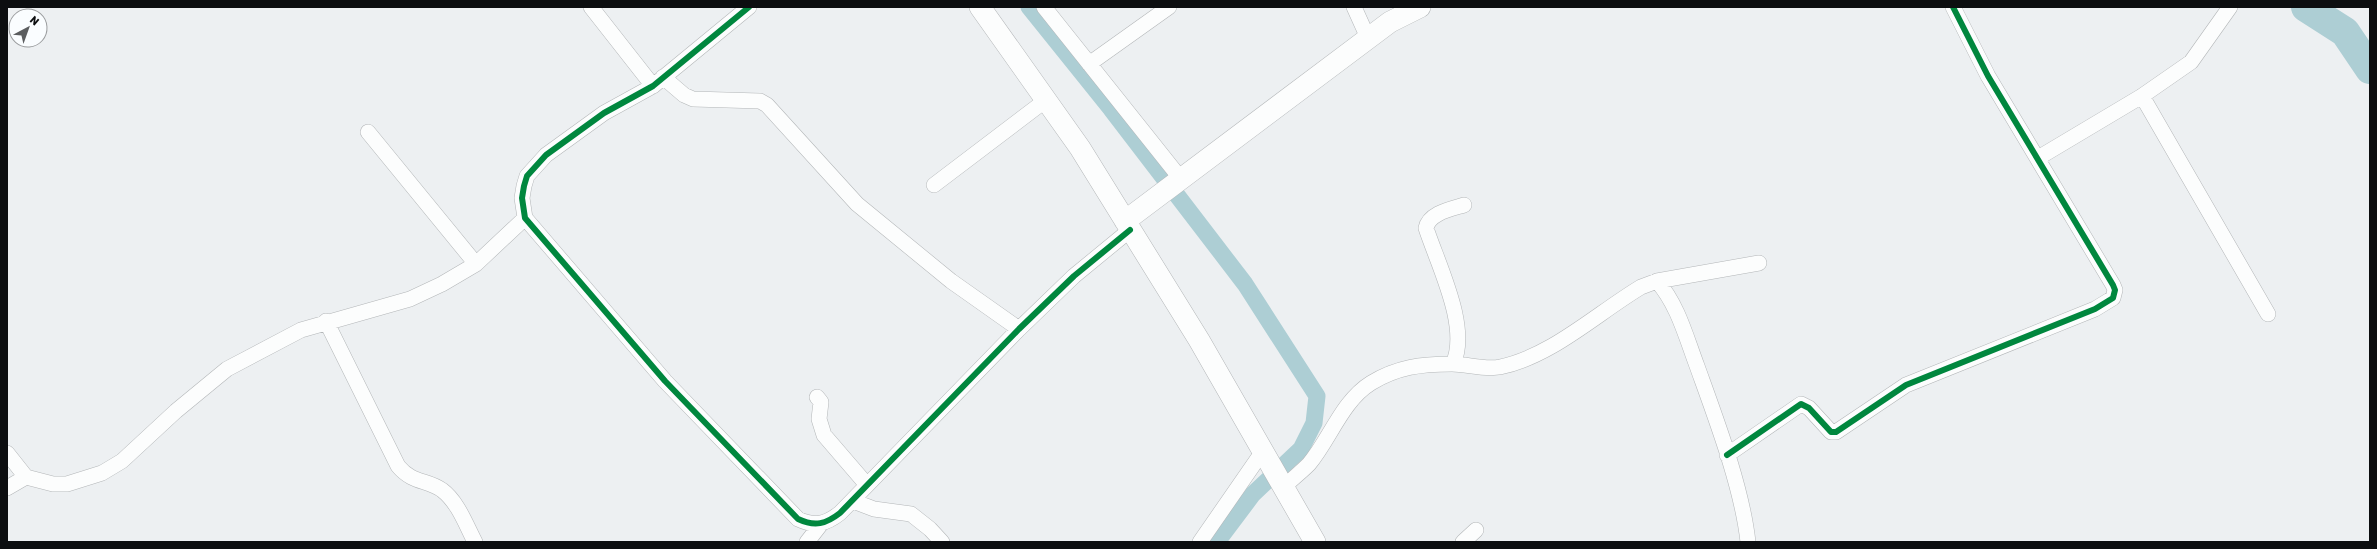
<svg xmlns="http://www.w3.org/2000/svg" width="2377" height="549" font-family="Rubik,sans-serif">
<rect width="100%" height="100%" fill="#edf0f2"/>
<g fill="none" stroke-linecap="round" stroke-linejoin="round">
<path stroke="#adced4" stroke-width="17" d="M 1029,7 L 1111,109 L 1245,284 L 1317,396 L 1314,423 L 1301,449 L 1253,494 L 1217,542"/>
<path stroke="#adced4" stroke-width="30" d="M 2306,7 L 2345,32 L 2370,69"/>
<defs>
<path id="minor" d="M 591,7 L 653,86
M 749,7 L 653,86 L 604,113 L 546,155 L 527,176 L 524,186 L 522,198 L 525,218 L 665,381 L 798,519 C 815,527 826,524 840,513 L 1019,329 L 1074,276 L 1130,230
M 1044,7 L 1181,179
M 1354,7 L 1368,38
M 1089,64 L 1169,7
M 663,77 L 684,95 L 693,99 L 760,101 L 767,105 L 857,204 L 951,281 L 1019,329
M 2142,96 L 2268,314
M 368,132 L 476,264
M 2038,158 L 2142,96 L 2191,62 L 2230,7
M 934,185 L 1046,100
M 1657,281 L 1759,263
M 326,321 L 398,466 C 413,484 426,479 442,490 C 458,502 466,525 475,542
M 1453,364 C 1470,327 1438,265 1426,228 C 1429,213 1451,209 1464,205
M 817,397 L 821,402 L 819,419 L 824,435 L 867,485
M 7,453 L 26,477
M 1727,455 L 1801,404 L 1809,408 L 1831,432 L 1836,432 L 1906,385 L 2095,309 L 2113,298 L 2115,290 L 2113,285 L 1988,76 L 1953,7
M 1284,487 C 1292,479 1301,472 1309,464 C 1330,439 1342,401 1371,383 C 1397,367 1421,364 1452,364 C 1467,364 1484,370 1500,367 C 1552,356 1596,314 1641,287 L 1657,281 C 1678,305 1686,337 1697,366 C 1716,419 1742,487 1748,542
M 7,488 L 26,477 L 53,484 L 67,484 L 102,473 L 122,461 L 176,411 L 227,369 L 301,330 L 410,299 L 442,284 L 476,264 L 525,218
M 853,501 L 874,509 L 911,514 L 930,529 L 942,542
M 807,542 L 821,524
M 1200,542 L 1263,451
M 1463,542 L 1476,530"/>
<path id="secondary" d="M 980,7 L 1080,148 L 1199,340 L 1315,542
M 1125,221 L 1390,22 L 1420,7"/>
</defs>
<use href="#minor" stroke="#b3b6b8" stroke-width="16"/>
<use href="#secondary" stroke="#b3b6b8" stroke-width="22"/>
<use href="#minor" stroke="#fcfdfd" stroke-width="15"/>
<use href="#secondary" stroke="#fcfdfd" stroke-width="21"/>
<defs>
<path id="cycleway" d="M 749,7 L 653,86 L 604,113 L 546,155 L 527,176 L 524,186 L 522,198 L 525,218 L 665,381 L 798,519 C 815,527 826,524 840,513 L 1019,329 L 1074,276 L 1130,230
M 1727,455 L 1801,404 L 1809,408 L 1831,432 L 1836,432 L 1906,385 L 2095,309 L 2113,298 L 2115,290 L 2113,285 L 1988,76 L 1953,7"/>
</defs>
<use href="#cycleway" stroke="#fafdff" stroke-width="8"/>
<use href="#cycleway" stroke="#00873e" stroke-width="6"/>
</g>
<rect width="2377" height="549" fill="none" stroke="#0c0e10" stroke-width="16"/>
<g transform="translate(28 28) rotate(41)"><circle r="19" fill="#fafdff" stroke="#9b9d9f"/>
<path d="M0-3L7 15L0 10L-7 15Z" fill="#5b5d5f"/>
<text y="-6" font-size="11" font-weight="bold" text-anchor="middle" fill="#0c0e10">N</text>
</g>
</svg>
